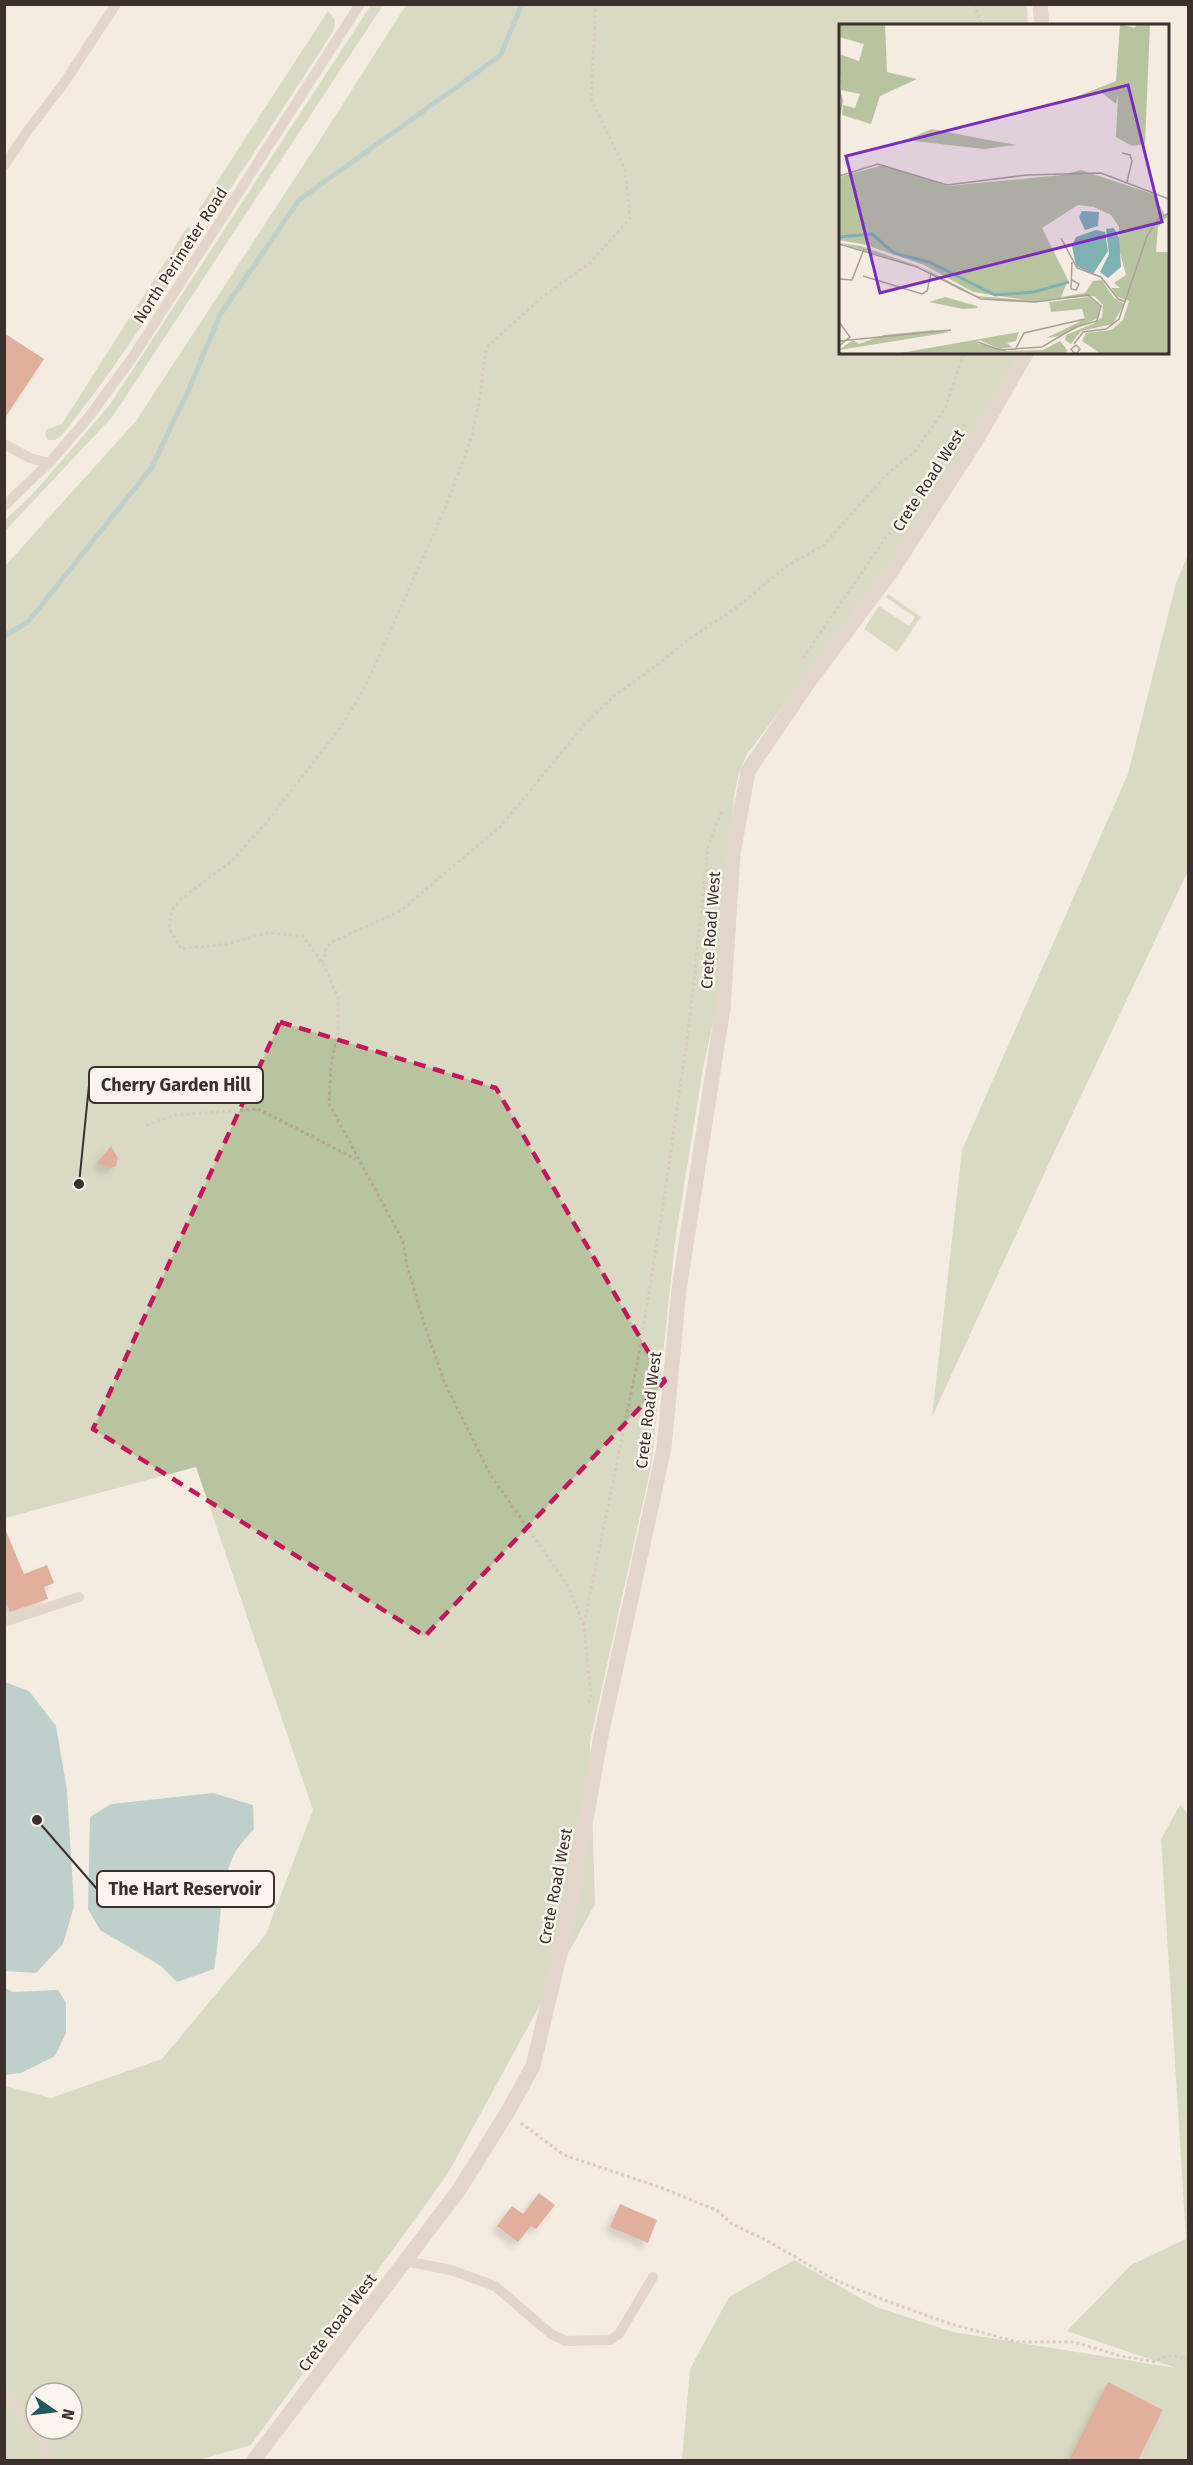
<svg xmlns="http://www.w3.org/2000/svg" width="1193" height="2465" font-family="'Fira Sans',sans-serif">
<defs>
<filter id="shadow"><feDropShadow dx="-5.5" dy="5.5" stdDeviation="3" flood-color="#0004"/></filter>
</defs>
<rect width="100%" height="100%" fill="#f4ebe1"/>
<path fill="#b8c4a0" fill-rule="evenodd" d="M 371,5 L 383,5 L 113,416 L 5,531 L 5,520 L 31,496 L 109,406 Z
M 406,5 L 1027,5 L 1028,25 L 840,26 L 840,352 L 1020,353 L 933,503 L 833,641 L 747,754 L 739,773 L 734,797 L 716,1010 L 703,1068 L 675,1241 L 651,1467 L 590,1741 L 595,1904 L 447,2175 L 251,2445 L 199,2460 L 5,2460 L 5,2086 L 51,2098 L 162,2059 L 266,1934 L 313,1810 L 196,1467 L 5,1518 L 5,566 L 136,421 L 318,143 ZM 36,2393 L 72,2393 L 72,2429 L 36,2429 Z
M 328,11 L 335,20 L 334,30 L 218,208 L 210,213 L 198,211 Z
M 188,226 L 195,236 L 193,245 C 153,311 110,375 62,435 L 55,440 L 48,440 L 45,434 L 46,430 L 62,424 Z
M 1188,555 L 1188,871 L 1050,1161 L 932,1417 L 962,1150 L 1128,774 L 1176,583 Z
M 888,594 L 921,617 L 897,652 L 864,629 L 879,606 L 909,626 L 915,617 L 886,597 Z
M 1180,1805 L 1188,1814 L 1188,2460 L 1138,2460 L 1163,2410 L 1108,2383 L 1069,2460 L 682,2460 L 690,2369 L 729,2297 L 794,2260 L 876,2307 L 953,2332 L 1176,2368 L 1067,2331 L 1131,2265 L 1186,2239 L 1161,1839 Z"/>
<path fill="#7fb0b2" d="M 5,1682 L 29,1691 L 56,1726 L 67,1790 L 74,1906 L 63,1944 L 36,1973 L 5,1971 Z
M 213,1793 L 253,1805 L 254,1829 C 248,1836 241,1843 236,1851 C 219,1879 221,1934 214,1969 L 177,1982 L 161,1966 L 100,1930 L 88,1909 L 90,1817 L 111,1804 Z
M 5,1988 L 13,1992 L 58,1990 L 66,2003 L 66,2033 L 55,2056 L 21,2073 L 5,2075 Z"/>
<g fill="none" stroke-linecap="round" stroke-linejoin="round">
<path stroke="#7fb0b2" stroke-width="5" d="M 4,636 L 28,622 L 152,467 L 189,389 L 220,315 L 299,200 L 500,56 L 522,4"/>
</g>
<path fill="#c8694b" filter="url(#shadow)" d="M 4,333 L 44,359 L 4,419 Z
M 111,1146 L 118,1158 L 116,1166 L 109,1169 L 97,1163 Z
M 4,1526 L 24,1574 L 47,1565 L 54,1583 L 44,1587 L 48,1599 L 10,1612 L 4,1599 Z
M 539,2193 L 555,2205 L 536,2229 L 531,2226 L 518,2242 L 497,2226 L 512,2206 L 523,2214 Z
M 620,2204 L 657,2220 L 648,2243 L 610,2227 Z
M 1108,2382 L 1163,2410 L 1138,2460 L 1069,2460 Z"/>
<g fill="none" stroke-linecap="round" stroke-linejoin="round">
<path stroke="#b9a596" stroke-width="3" stroke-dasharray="3 3" stroke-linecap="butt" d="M 974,4 L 982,26
M 803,658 L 964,424
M 323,963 L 326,948 L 332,942 L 400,911 L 501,826 L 584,725 L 614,696 L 657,665 L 689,639 L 736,608 L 787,566 L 824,545 L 886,475 L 915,451 L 945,409 L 964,352
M 146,1125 L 176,1115 L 258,1109 L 356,1159
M 584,1624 L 638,1359 L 663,1206 L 690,1018 L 708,847 L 722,810
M 589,1703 L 591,1695 L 584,1626 L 568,1586 L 490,1474 L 444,1381 L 425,1326 L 407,1266 L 403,1241 L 329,1104 L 331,1066 L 338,1030 L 338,997 L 323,964 L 303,936 L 267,933 L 227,944 L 181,949 L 169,928 L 172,910 L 181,899 L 233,860 L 266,823 L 340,728 L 365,687 L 447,504 L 472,436 L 480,396 L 486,348 L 542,297 L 590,263 L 630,218 L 625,169 L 591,99 L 596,4
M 521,2123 L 564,2155 L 662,2188 L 718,2211 L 732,2224 L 764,2239 L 835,2280 L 881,2299 L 951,2324 L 1017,2342 L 1074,2342 L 1121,2356 L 1156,2362 C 1165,2352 1178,2356 1188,2360
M 4,2455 L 9,2460"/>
<path stroke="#cdbbac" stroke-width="10" d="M 4,166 L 28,130 L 62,86 L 116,4
M 4,444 L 30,458 L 49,463
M 4,506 L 49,463 L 88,418 L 132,358 L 360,4
M 4,1622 L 79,1597
M 405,2261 L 451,2270 L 495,2286 L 551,2334 L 566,2341 L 610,2340 L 619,2334 L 653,2277
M 4,2391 L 44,2445 L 47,2460"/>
<path stroke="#cdbbac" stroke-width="15" d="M 1040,4 L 1042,26
M 254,2460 L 459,2190 L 507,2113 L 533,2066 L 567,1924 L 601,1736 L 664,1448 L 679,1289 L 723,1008 L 733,854 L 748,771 L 810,680 L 893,569 L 977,439 L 1027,352"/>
</g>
<path d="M0 0H1193V2465H0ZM 280,1022 L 496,1088 L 665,1381 L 425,1636 L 93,1429 Z" fill="#f4ebe1" fill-opacity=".55" fill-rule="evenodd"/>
<path fill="none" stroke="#c2185b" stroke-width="4.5" stroke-dasharray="12 8" stroke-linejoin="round" d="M 280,1022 L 496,1088 L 665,1381 L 425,1636 L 93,1429 Z"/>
<g text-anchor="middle" stroke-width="5" stroke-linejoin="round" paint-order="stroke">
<g font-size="16" fill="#3b302b" stroke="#fbf5ee">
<text transform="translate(180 255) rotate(-57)" y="6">North Perimeter Road</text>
<text transform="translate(928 480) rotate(-57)" y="6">Crete Road West</text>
<text transform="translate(710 930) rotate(-86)" y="6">Crete Road West</text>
<text transform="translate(648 1410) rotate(-83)" y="6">Crete Road West</text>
<text transform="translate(555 1886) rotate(-79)" y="6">Crete Road West</text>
<text transform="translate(337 2322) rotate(-53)" y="6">Crete Road West</text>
</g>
</g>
<g transform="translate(839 24)">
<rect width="330" height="330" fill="#f4ebe1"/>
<path d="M 0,0 L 46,0 L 48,48 L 78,55 L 41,72 L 32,100 L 3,91 L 4,81 L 16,84 L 21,70 L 2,66 L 0,30 L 20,37 L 25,20 L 0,13 ZM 281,0 L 296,4 L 298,0 L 311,0 L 306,120 L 293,122 L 277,113 L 279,71 L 277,80 L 263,69 L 214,82 L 277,57 ZM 93,105 L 144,115 L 177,121 L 145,125 L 66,116 ZM 44,141 L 108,162 L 223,151 L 242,146 L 314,170 L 326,191 L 330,191 L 319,203 L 317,228 L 330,228 L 330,330 L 262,330 L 243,317 L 247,309 L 272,306 L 284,296 L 290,277 L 278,273 L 272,264 L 281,264 L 275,259 L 287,251 L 280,225 L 280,203 L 272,191 L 255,183 L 239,181 L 203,204 L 229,256 L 222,273 L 246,269 L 254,257 L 263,256 L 275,274 L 285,280 L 274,300 L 242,307 L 232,320 L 226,316 L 227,311 L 256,299 L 263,293 L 264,281 L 255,272 L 189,278 L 161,277 L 141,274 L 119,265 L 84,244 L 0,219 L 22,222 L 85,244 L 138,272 L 186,276 L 134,268 L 85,241 L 27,221 L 0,216 L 0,153 ZM 106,273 L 138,282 L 139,284 L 124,285 L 90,278 ZM 250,273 L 261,282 L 259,294 L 221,312 L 207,314 L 246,295 L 243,285 L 212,288 L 210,278 ZM 93,306 L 112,308 L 0,326 L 14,316 L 20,320 L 45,311 ZM 180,308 L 177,317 L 168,319 L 173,323 L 161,325 L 140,316 L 138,319 L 169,327 L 204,326 L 221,317 L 229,327 L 223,330 L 56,330 Z" fill="#b8c4a0"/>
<path d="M 243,187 L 260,188 L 259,202 L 246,206 L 240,193 ZM 275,204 L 280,213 L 282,243 L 269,254 L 261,248 L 270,230 L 267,205 ZM 257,206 L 266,208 L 269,227 L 254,250 L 237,242 L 233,222 L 237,213 Z" fill="#7fb0b2"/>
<path fill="none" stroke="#7fb0b2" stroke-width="3" d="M 0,213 L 33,210 L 55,229 L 90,238 L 156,271 L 195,268 L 230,258"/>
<path fill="none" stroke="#aaa098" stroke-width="1.5" d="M 0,64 L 3,77 L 0,95M 283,129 L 291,131 L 293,137 L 288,158M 0,152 L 39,140 L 108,161 L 188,151 L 262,149 L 330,175M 222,214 L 238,244 L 262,253 L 279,275 L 287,278M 0,220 L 78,243 L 142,275 L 196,278 L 249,271 L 262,282 L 258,297 L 237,303 L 203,323 L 161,326 L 139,318M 24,252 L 83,270 L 88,267 L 92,250M 0,255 L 13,256 L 25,225M 233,256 L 240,260 L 237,266 L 232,265 L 233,238M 0,298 L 11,313 L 0,322M 0,317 L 112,306M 235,320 L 244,308 L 267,305 L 280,295 L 308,212 L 320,194 L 330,189M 176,326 L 185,309 L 246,295M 236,330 L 232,325 L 237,321 L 241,325 L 237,330"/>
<path fill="#7b2cbf" fill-opacity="0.15" stroke="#7b2cbf" stroke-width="3" d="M 289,61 L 323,198 L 41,269 L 7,132 Z"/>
<rect width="330" height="330" fill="none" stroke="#3b302b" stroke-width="3"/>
</g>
<path fill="none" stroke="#3b302b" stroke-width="2" d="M79 1184L89 1085M37 1820L97 1889"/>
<g fill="#3b302b" stroke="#fbf5ee" stroke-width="2">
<circle cx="79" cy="1184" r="6"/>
<circle cx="37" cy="1820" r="6"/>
</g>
<g fill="#fbf5ee" stroke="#3b302b" stroke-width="2">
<rect x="89" y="1067" width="174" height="36" rx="6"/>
<rect x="97" y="1871" width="177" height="36" rx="6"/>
</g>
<g font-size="18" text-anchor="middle" font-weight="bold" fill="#3b302b">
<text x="176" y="1091">Cherry Garden Hill</text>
<text x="185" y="1895">The Hart Reservoir</text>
</g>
<rect width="1193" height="2465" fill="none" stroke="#3b302b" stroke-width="12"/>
<g transform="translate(54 2411) rotate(104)"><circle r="28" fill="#fbf5ee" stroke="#aea6a0" stroke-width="1.5"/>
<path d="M0-4.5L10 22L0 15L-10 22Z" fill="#1f5a5e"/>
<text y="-9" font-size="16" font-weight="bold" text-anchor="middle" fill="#3b302b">N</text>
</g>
</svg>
